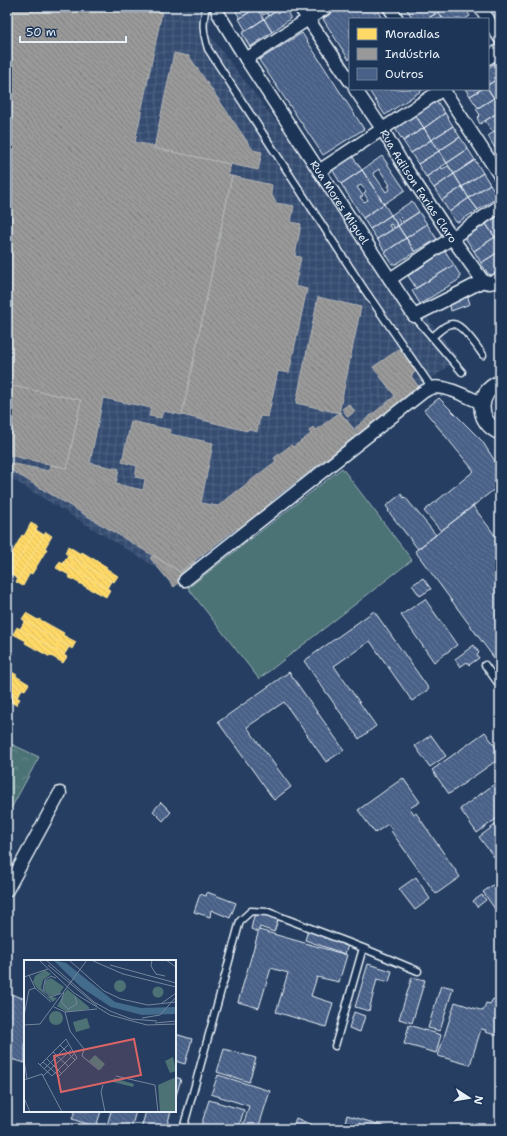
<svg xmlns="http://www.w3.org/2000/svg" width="507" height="1136" font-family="'Shantell Sans',sans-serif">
<defs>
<pattern id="industrial-grid" width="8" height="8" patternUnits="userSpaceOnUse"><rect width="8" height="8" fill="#344b6f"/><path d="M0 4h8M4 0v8" fill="none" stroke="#516584"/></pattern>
<pattern id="forest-crowns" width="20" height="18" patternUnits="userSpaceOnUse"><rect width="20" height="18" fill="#4c7275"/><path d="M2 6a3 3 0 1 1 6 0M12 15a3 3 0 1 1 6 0" fill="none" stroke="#668789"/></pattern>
<pattern id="homes-back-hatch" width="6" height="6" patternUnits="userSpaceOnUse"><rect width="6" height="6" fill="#ffd966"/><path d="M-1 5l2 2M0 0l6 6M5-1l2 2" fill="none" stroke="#dabc60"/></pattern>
<pattern id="industry-back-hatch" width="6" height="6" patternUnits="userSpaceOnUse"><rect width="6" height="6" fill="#999"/><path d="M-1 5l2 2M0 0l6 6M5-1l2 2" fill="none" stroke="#808181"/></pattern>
<pattern id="building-back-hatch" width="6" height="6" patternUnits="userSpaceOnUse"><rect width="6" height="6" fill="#496187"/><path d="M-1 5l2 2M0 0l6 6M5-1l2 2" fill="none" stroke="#637899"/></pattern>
</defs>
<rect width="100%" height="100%" fill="#263e61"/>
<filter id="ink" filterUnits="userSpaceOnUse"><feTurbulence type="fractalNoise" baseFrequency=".025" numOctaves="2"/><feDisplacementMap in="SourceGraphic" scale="8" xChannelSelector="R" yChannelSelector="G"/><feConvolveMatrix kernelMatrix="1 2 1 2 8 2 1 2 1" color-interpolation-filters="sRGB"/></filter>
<g filter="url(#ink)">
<path fill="url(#industrial-grid)" d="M 7,7 L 214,7 L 208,33 L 458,358 L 180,582 L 7,476 Z"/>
<path fill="url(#forest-crowns)" stroke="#9ab2b6" d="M 7,742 L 39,757 L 7,816 Z"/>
<path fill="#4c7275" stroke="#9ab2b6" d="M 342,468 L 412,560 L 259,679 L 188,588 Z"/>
<path fill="url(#homes-back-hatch)" stroke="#f8e092" d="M 31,523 L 38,527 L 36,530 L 44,535 L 46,532 L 52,536 L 45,548 L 47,549 L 32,574 L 30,573 L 23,586 L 16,582 L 18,579 L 10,574 L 8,577 L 7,576 L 7,564 L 9,561 L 8,560 L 22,535 L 24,536 Z
M 36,530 L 44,535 L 18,579 L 10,574 Z
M 68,546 L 81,554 L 82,552 L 107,567 L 106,568 L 118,576 L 114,582 L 111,581 L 107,588 L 110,590 L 106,597 L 93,590 L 93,591 L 68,577 L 69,575 L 56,568 L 60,561 L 63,563 L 68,555 L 65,553 Z
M 68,555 L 111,581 L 107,588 L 63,563 Z
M 26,613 L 38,620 L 39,619 L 64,633 L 63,635 L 76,642 L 72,649 L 69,647 L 64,655 L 67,657 L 63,663 L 51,656 L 50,657 L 25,643 L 26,641 L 13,634 L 17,627 L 20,629 L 25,621 L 22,619 Z
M 25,621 L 69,647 L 64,655 L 20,629 Z
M 7,669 L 17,675 L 16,676 L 29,684 L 25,690 L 22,689 L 17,697 L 20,699 L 16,705 L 7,700 Z
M 7,680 L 22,689 L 17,697 L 7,691 Z"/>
<path fill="url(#industry-back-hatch)" stroke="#b1b3b6" d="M 7,7 L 163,7 L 135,142 L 154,146 L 154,148 L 230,164 L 228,175 L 232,176 L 182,415 L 163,411 L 161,418 L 149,416 L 151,408 L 103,398 L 90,463 L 119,469 L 116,484 L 143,490 L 145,479 L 135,477 L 137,466 L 122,462 L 131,421 L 171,430 L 170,434 L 213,443 L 201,503 L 218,506 L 276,461 L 274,458 L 291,445 L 293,447 L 311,434 L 309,431 L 313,427 L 316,430 L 340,412 L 358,434 L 271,501 L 276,507 L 241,533 L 237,528 L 180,572 L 9,469 L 10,463 L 49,471 L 50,465 L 67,468 L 81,400 L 7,385 Z
M 174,53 L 189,56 L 253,150 L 262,152 L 258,170 L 154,148 Z
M 232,176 L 272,185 L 271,193 L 276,203 L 294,206 L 291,222 L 301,224 L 295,256 L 301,257 L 295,286 L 307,289 L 289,373 L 278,371 L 268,417 L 260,416 L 257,432 L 248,429 L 247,431 L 182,415 Z
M 318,297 L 361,307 L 339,413 L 296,403 Z
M 402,347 L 417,370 L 411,376 L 422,391 L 363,438 L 355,428 L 395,396 L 373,367 Z
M 7,385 L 81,400 L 67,468 L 7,455 Z
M 349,404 L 355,411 L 348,417 L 342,409 Z
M 153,555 L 180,572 L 194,561 L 198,566 L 174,587 L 150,558 Z"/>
<path fill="url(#building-back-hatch)" stroke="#e8f1f8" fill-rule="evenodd" d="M 233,7 L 256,7 L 256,8 L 240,18 Z
M 257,7 L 282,7 L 269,16 L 267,13 L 263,15 L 261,11 L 259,12 L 256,8 Z
M 282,7 L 284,7 L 290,17 L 290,19 L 272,32 L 264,19 Z
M 340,7 L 375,7 L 381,17 L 378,19 L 350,19 L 350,59 L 349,60 L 323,19 Z
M 408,7 L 431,7 L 435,14 L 427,19 L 413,19 L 406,8 Z
M 445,7 L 464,7 L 470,16 L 465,19 L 443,19 L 438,12 Z
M 256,8 L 264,19 L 246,31 L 239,19 Z
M 438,12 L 443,19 L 427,19 L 435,14 Z
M 264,19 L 272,32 L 250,47 L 242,33 Z
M 302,33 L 364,129 L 323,155 L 259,60 Z
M 497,62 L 500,62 L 500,77 L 488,85 L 488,68 Z
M 500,77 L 500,94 L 494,98 L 488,89 L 488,85 Z
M 368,89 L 424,89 L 385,115 Z
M 465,89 L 482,89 L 470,96 Z
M 482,89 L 488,89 L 494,98 L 478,108 L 470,96 Z
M 500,94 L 500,107 L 494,98 Z
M 494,98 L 500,107 L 500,111 L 480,124 L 477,118 L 480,115 L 476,109 Z
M 436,100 L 445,113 L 424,128 L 415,115 Z
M 500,111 L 500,128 L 493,132 L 485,121 Z
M 445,113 L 453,126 L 431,140 L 424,128 Z
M 415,115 L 424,128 L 403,141 L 396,130 L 397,127 Z
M 453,126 L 460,137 L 439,151 L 431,140 Z
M 424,128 L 431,140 L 411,153 L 403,141 Z
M 500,128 L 500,145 L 495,148 L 488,136 Z
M 460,137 L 468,149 L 447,163 L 439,151 Z
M 431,140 L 439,151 L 418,164 L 411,153 Z
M 468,149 L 475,160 L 454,174 L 447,163 Z
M 439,151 L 447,163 L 426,177 L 418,164 Z
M 352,156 L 362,170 L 341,184 L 333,171 L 333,168 Z
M 382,156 L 405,190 L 384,204 L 362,170 ZM 379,169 L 390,185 L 388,186 L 390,189 L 386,192 L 373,173 Z
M 475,160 L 483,173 L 462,187 L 454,174 Z
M 448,166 L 454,174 L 434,188 L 426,177 L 441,167 L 442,169 Z
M 362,170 L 384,204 L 363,218 L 341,184 ZM 361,185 L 366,191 L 364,193 L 368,200 L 364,202 L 360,197 L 363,196 L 357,187 Z
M 483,173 L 490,184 L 469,198 L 462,187 Z
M 454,174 L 462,187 L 442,200 L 434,188 Z
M 490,184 L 498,196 L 497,198 L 478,210 L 469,198 Z
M 462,187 L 469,198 L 449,212 L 442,200 Z
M 469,198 L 478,210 L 458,222 L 456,222 L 449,212 Z
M 412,201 L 419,212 L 403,222 L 400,217 L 398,219 L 401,224 L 398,226 L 391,215 Z
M 384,204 L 391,215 L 370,229 L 363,218 Z
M 419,212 L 427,224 L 406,238 L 398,226 Z
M 391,215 L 398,226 L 394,228 L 391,224 L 389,225 L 392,230 L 377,239 L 370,229 Z
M 500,215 L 500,234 L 495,237 L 486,224 Z
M 427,224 L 437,239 L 415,252 L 406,238 Z
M 486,224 L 495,237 L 474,251 L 465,238 Z
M 398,226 L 406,238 L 385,252 L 377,239 Z
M 495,237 L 500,245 L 500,251 L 481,263 L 474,251 Z
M 406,238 L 415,252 L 396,264 L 392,264 L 385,252 Z
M 445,251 L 454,265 L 416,288 L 408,276 Z
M 500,251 L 500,270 L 492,275 L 488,274 L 481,263 Z
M 454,265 L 460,275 L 460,279 L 420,304 L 412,291 Z
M 467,294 L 470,304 L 451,311 L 449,302 Z
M 439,398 L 482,441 L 500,469 L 500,485 L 441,531 L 424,511 L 474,471 L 424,410 Z
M 401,494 L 404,498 L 405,497 L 436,535 L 418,549 L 388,511 L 389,510 L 386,506 Z
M 473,506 L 500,542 L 500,666 L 415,551 Z
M 423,578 L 431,589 L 420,596 L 412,585 Z
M 425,599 L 457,645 L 434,662 L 401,615 Z
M 374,611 L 429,689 L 412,701 L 370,641 L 334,666 L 376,726 L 359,739 L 304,661 Z
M 474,645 L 479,653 L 477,655 L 479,658 L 469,665 L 467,662 L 460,667 L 455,659 Z
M 289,672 L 344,750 L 326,762 L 284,702 L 247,727 L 291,787 L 274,800 L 218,722 Z
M 485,732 L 500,753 L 500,758 L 449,794 L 432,770 Z
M 431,735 L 446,756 L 430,767 L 415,746 Z
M 403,778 L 420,802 L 410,808 L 414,814 L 416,813 L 460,877 L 436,894 L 391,831 L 392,830 L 388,824 L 375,833 L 358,810 Z
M 500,780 L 500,816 L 477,833 L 460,809 Z
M 161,802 L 171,812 L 163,821 L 153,811 Z
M 495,825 L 500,832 L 500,852 L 494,857 L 479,837 Z
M 416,877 L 430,899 L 415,910 L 399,889 Z
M 500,880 L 500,916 L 483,892 Z
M 207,892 L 236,903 L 230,918 L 211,910 L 210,917 L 194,912 L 200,894 L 206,896 Z
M 482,895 L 486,900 L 477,907 L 473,901 Z
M 261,914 L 278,920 L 274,932 L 260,927 L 258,932 L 251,929 L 254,916 Z
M 259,930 L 347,955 L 339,982 L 317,977 L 311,996 L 333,1003 L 326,1027 L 276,1012 L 288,973 L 271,968 L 259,1008 L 238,1002 Z
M 308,930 L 348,945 L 345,954 L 305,940 Z
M 368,964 L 392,971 L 389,982 L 377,979 L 369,1011 L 355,1007 Z
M 412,977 L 425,980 L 412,1023 L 399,1019 Z
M 441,985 L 453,988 L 440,1031 L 428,1028 Z
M 8,993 L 25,999 L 25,1063 L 7,1058 L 7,1018 L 10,1018 L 11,1012 L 7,1011 Z
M 493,999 L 500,1001 L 500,1036 L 485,1032 L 486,1030 L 481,1029 L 470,1065 L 438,1056 L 455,1002 L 483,1011 L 486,1003 L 490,1004 Z
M 354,1012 L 365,1016 L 360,1032 L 349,1028 Z
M 409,1025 L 441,1035 L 436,1053 L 404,1044 Z
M 175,1034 L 192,1039 L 185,1064 L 175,1061 Z
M 224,1049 L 256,1058 L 249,1082 L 217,1072 Z
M 218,1075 L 270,1091 L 258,1129 L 242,1129 L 249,1106 L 211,1094 Z
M 175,1077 L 181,1079 L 175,1099 Z
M 209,1100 L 244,1110 L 238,1129 L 200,1129 Z
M 75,1111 L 101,1111 L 96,1127 L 72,1119 Z
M 111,1111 L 136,1111 L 131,1129 L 106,1129 Z
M 146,1111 L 171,1111 L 166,1129 L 141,1129 Z
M 347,1115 L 394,1129 L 343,1129 Z
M 296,1118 L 312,1125 L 310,1129 L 292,1129 Z"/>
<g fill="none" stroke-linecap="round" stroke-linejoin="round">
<defs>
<path id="service" d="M 206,7 C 202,24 203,32 208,49 L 362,286 L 432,388
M 414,316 L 462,372
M 432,337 C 438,333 446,323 453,324 C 462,324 478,348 483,355
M 485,665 L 500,686
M 335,1046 L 363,948
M 183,1129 L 240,921 L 251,911 L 268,912 L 363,948 L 418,971"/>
<g id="minor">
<path id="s1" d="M 217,7 L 218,13 L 246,59 L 414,316 L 483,281 C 490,285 494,282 500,278"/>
<path d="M 300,7 L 350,81"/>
<path d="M 389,7 L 397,19"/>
<path d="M 480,7 L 488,19"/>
<path d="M 488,20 L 500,38"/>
<path d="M 488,58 L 500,50"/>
<path d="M 246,59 L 327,7"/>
<path id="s2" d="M 355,89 L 383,130 L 402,163 L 452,238 L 483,281"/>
<path d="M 443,89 L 500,176"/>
<path d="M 319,171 L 443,89"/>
<path d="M 390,279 L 500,206"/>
<path d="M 185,580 L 423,392 C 425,391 428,389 431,388 C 445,384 469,398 482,403"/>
<path d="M 7,890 L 60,793"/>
</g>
<path id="tertiary" d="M 500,383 C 476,392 476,422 500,432"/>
</defs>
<use href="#service" stroke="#e8f1f8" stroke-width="9"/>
<use href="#minor" stroke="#e8f1f8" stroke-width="15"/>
<use href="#tertiary" stroke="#e8f1f8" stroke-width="18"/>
<use href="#service" stroke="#1d3557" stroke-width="6"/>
<use href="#minor" stroke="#1d3557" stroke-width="12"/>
<use href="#tertiary" stroke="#1d3557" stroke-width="15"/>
</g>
</g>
<g text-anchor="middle" stroke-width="4" stroke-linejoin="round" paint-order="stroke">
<g font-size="11" fill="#e8f1f8" stroke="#1d3557">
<text dy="4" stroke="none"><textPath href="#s2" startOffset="116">Rua Adilson Farias Claro</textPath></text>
<text dy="4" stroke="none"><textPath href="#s1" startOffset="231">Rua Mores Miguel</textPath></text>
</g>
</g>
<g transform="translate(24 960)">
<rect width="152" height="152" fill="#263e61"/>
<path d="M 90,118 L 110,124 L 109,127 L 89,122 Z" fill="#4c7275"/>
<path d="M 21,10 L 27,14 L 19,20 L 17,28 L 23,36 L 33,38 L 29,42 L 13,28 L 9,22 L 11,16 ZM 27,18 L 40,27 L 35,34 L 27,36 L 20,30 L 21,21 ZM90 26a6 6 0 1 1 12 0a6 6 0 1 1-12 0ZM128.5 32a5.5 5.5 0 1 1 11 0a5.5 5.5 0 1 1-11 0ZM 43,29 L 65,47 L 65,49 L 43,52 L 33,46 ZM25 58a7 7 0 1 1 14 0a7 7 0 1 1-14 0ZM 63,58 L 66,68 L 52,72 L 49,62 ZM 71,95 L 81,104 L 76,110 L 65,101 ZM 149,97 L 152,111 L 146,113 L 141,101 ZM 152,117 L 152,152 L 136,152 L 134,125 Z" fill="#4c7275"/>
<path d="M 29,0 L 42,3 L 91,42 L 117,48 L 152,47 L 152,54 L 118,55 L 87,47 L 58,28 Z" fill="#436b8b"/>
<path fill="none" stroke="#74869d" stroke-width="1" d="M 15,0 L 50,33 L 86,55 L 123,65 L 152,64M 22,0 L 70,42 L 86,51 L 107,59 L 133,61M 45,0 L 80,31 L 97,39 L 124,45 L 152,42M 67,0 L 99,14 L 152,27M 128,0 L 127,6 L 132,14 L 141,16M 142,0 L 152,7M 24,5 L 73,46M 86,5 L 152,23M 5,15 L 11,28 L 27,42M 0,17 L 24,9M 32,18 L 27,16 L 21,20 L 19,30 L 27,37 L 37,33M 40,32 L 37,42 L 44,49 L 53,44 L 51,36M 138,43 L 152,33M 30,47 L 41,52 L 46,71 L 60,89 L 58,96 L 75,110M 41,52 L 73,49M 0,56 L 5,30 L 11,28M 118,58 L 136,55 L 152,37M 131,63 L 152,61M 0,65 L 16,64 L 63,0M 36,85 L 51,100M 29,92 L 45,107M 23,99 L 38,114M 0,100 L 3,119M 14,103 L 28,116 L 50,94M 16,105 L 42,79 L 53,98 L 35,116 L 19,102M 20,109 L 44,85M 19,116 L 47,90M 92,116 L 131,125 L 134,152M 0,120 L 18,114 L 38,152M 79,125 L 77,132 L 81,152M 0,138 L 6,152"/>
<path fill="#db6466" fill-opacity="0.15" stroke="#db6466" stroke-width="2" d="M 110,79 L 117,115 L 37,132 L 30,96 Z"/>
<rect width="152" height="152" fill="none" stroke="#e8f1f8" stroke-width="2"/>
</g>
<rect width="507" height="1136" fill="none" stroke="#1d3557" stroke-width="24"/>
<rect x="12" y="12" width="483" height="1112" fill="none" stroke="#e8f1f8" stroke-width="1.5" filter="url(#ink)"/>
<rect x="349" y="18" width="140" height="72" fill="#1d3557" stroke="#6e8097"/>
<rect x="357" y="28" width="20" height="12" fill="#ffd966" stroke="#6e8097"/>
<text x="385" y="38" font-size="12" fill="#e8f1f8">Moradias</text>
<rect x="357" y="48" width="20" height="12" fill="#999999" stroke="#6e8097"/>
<text x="385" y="58" font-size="12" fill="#e8f1f8">Indústria</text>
<rect x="357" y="68" width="20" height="12" fill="#496187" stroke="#6e8097"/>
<text x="385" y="78" font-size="12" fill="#e8f1f8">Outros</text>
<g transform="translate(469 1098) rotate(102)" stroke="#1d3557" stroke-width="3" paint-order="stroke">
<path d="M0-3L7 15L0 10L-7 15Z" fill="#e8f1f8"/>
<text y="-6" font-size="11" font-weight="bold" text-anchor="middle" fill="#e8f1f8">N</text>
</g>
<path d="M20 36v6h106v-6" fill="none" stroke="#e8f1f8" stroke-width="2"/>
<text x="26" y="36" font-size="12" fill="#e8f1f8" stroke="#1d3557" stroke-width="3" paint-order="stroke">50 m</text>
</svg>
